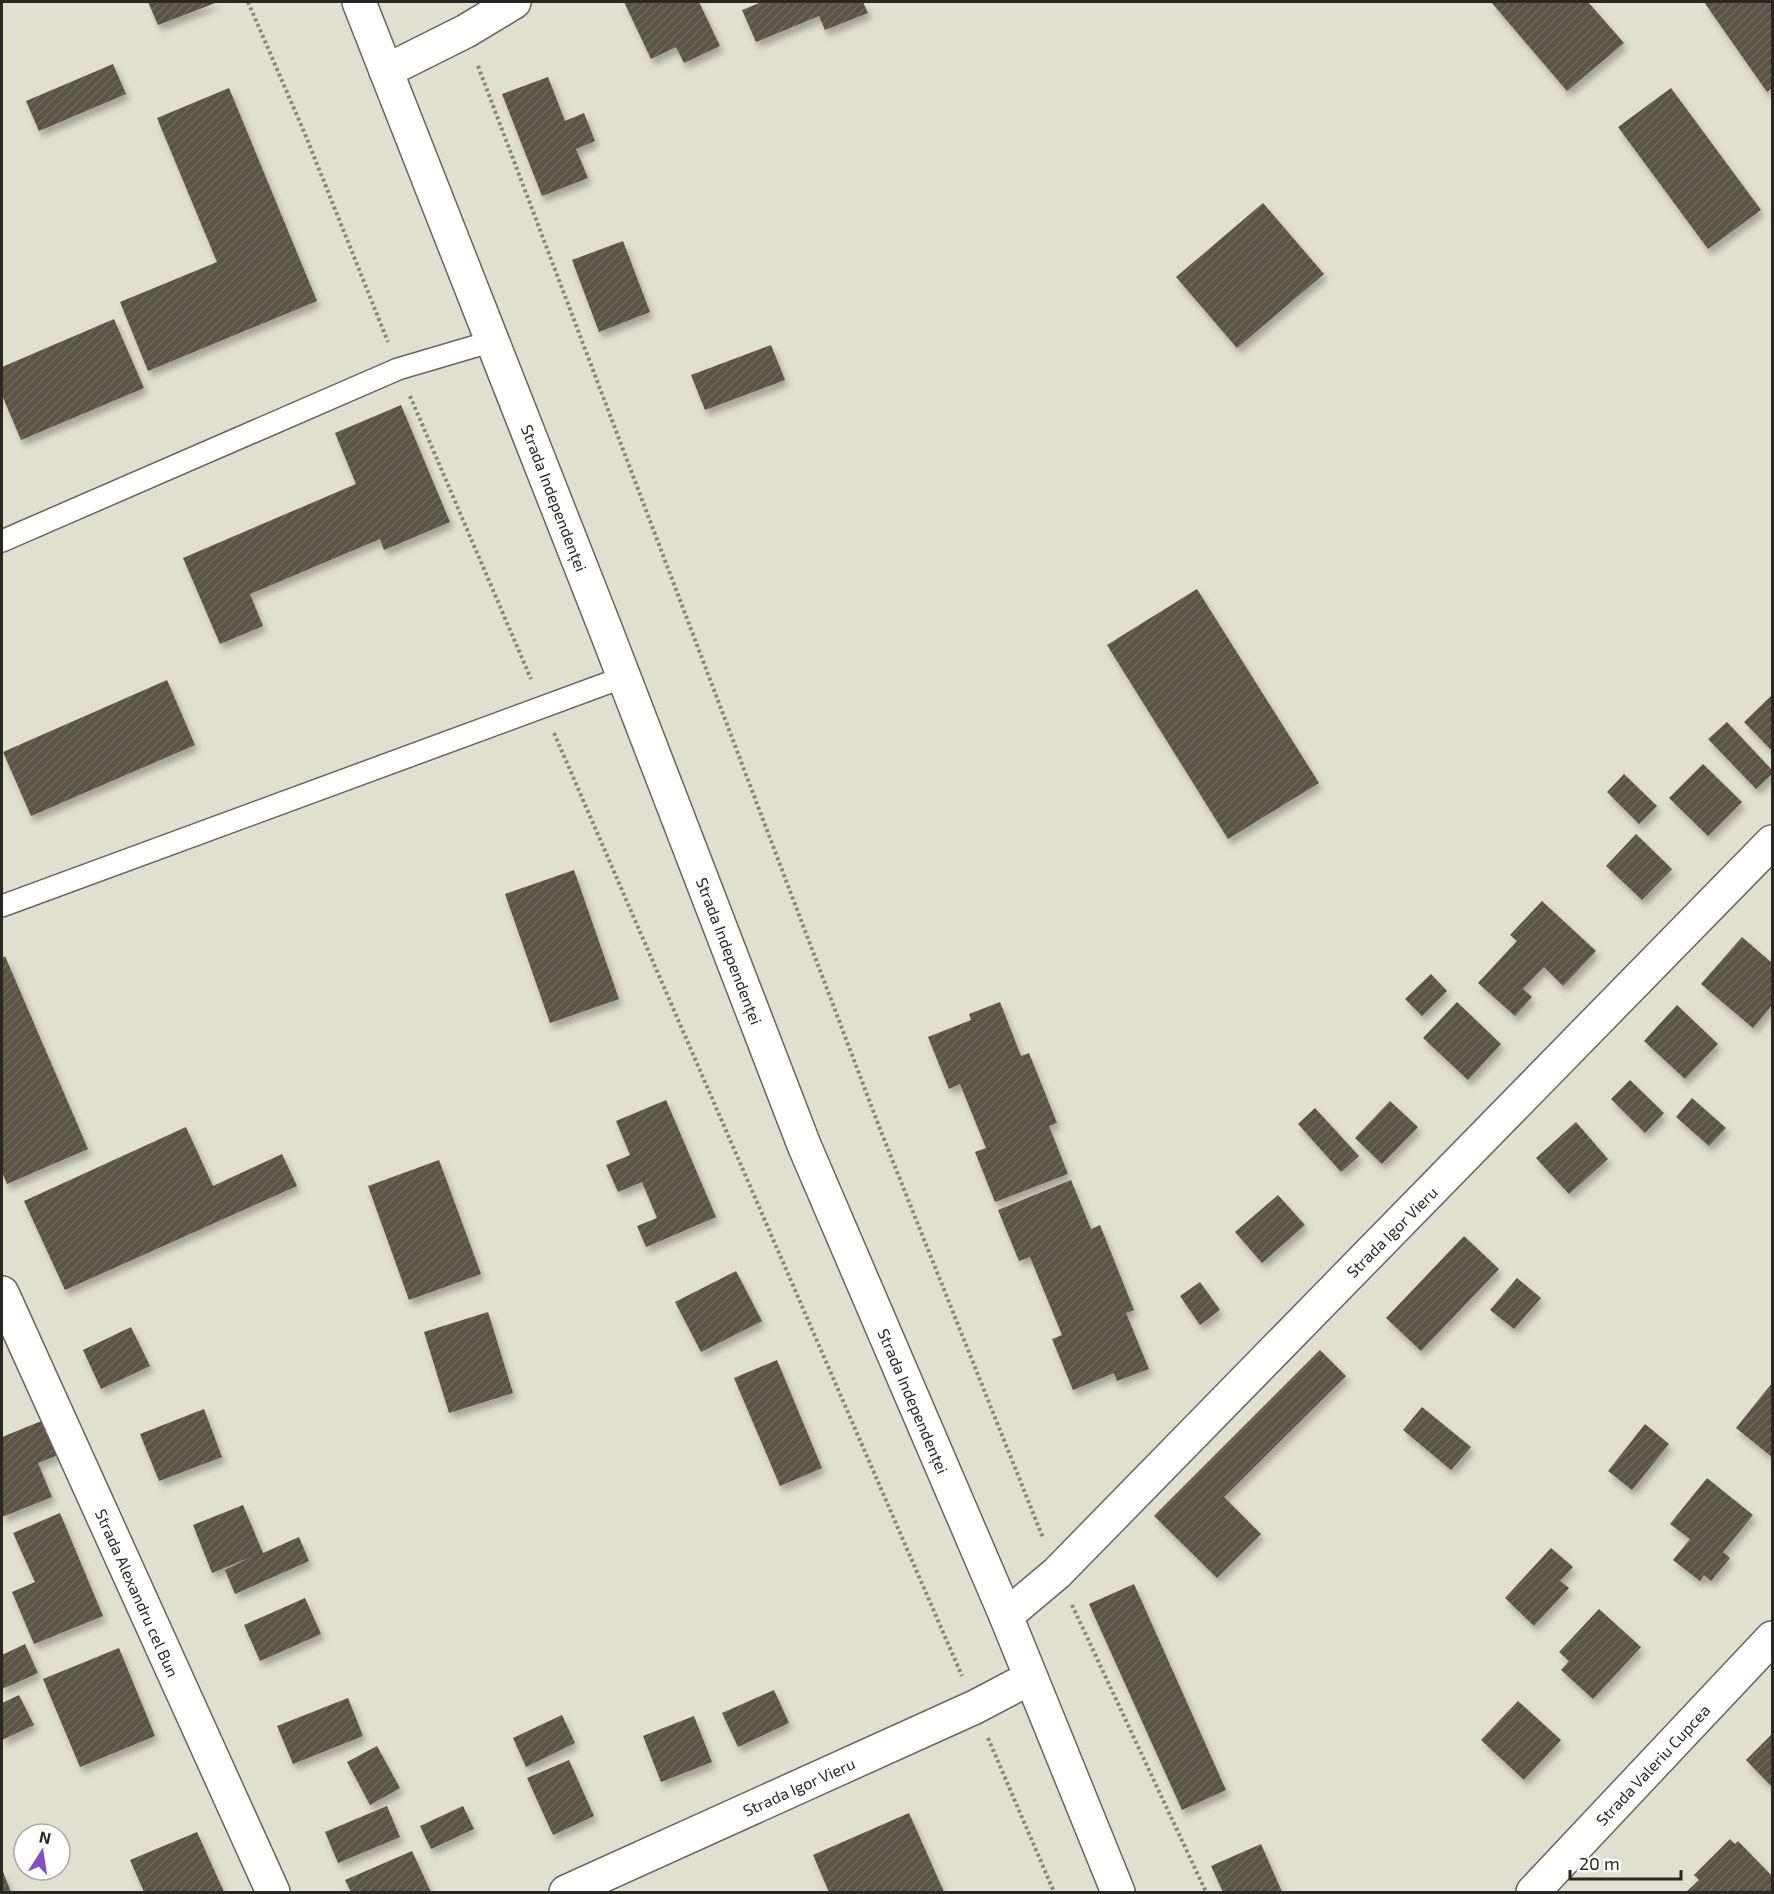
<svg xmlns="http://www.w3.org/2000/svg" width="1774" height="1894" font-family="'Exo 2',sans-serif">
<defs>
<pattern id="building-hatch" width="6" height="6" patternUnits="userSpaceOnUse" patternTransform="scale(1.5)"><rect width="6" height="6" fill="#5b5247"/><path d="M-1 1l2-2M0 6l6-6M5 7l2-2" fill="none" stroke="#6f685e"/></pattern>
<filter id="shadow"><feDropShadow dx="3.5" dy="6" stdDeviation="3" flood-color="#0004"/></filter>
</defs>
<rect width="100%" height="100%" fill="#e1e0d0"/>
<path fill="url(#building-hatch)" filter="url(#shadow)" d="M 148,2 L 218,2 L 158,25 Z
M 624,2 L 699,2 L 720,46 L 684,63 L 676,47 L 651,59 Z
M 762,2 L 863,2 L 868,13 L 825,30 L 819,16 L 756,42 L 742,10 Z
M 1491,2 L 1588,2 L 1624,43 L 1567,91 Z
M 1704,2 L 1772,2 L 1772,88 L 1767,92 Z
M 113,64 L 126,94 L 39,131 L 26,101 Z
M 548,77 L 565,121 L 584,113 L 595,141 L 576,149 L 588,178 L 542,196 L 502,94 Z
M 229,88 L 317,301 L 148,371 L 120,302 L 217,262 L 157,118 Z
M 1671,88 L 1761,210 L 1708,249 L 1618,127 Z
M 1263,203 L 1324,274 L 1237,348 L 1176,277 Z
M 623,241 L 650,312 L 599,332 L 572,260 Z
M 114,319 L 144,388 L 21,440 L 2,395 L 2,367 Z
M 771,345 L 785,380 L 705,410 L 691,375 Z
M 401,405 L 450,522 L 384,550 L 380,539 L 250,594 L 263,626 L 220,644 L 183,558 L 356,484 L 335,433 Z
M 1197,589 L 1319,783 L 1228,839 L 1107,645 Z
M 167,680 L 195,745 L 31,816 L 3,752 Z
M 1772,695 L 1772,751 L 1744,722 Z
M 1727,722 L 1772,770 L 1772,774 L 1756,789 L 1708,739 Z
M 1703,764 L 1742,802 L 1708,836 L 1669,798 Z
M 1624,774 L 1657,806 L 1639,824 L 1607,792 Z
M 1636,834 L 1672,869 L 1642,900 L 1606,866 Z
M 574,870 L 619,999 L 550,1023 L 505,894 Z
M 1542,901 L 1596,951 L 1563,986 L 1544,967 L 1523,989 L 1532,997 L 1515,1016 L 1478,983 L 1517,941 L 1510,935 Z
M 1742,937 L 1772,963 L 1772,1005 L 1753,1028 L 1701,984 Z
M 5,956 L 88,1149 L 7,1184 L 2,1172 L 2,958 Z
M 1431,974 L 1447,991 L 1422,1016 L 1405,999 Z
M 1000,1002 L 1021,1056 L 1029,1053 L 1057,1123 L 1049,1126 L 1068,1174 L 995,1202 L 975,1152 L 986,1148 L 960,1084 L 949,1089 L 928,1037 L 971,1020 L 969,1014 Z
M 1457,1002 L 1501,1044 L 1468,1080 L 1423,1038 Z
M 1677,1005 L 1718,1044 L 1685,1079 L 1644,1041 Z
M 1630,1080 L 1664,1113 L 1645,1133 L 1611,1099 Z
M 1692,1098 L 1726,1128 L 1709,1146 L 1676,1117 Z
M 666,1100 L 716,1217 L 646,1247 L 637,1226 L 657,1218 L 642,1182 L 618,1192 L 606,1165 L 630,1155 L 616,1121 Z
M 1390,1101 L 1418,1127 L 1382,1164 L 1355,1138 Z
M 1315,1108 L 1359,1156 L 1341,1172 L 1298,1124 Z
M 1576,1122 L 1608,1159 L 1569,1194 L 1536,1158 Z
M 186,1127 L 213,1186 L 282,1154 L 297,1186 L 65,1290 L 24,1201 Z
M 439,1160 L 481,1274 L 409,1300 L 368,1186 Z
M 1071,1180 L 1091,1229 L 1100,1225 L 1134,1310 L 1126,1313 L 1149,1369 L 1117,1381 L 1114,1373 L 1073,1390 L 1052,1339 L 1062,1335 L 1030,1257 L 1019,1261 L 998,1210 Z
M 1278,1195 L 1305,1225 L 1262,1263 L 1235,1232 Z
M 1464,1236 L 1499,1269 L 1421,1351 L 1386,1318 Z
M 736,1271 L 762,1321 L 701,1352 L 675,1302 Z
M 1517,1278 L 1541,1298 L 1514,1329 L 1490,1310 Z
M 1200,1282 L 1220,1310 L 1200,1325 L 1180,1296 Z
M 488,1312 L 513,1393 L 449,1413 L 424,1332 Z
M 131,1327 L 150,1366 L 101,1389 L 83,1350 Z
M 1320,1350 L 1346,1376 L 1224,1497 L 1261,1534 L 1217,1578 L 1154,1516 Z
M 777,1360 L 822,1468 L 780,1486 L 734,1378 Z
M 1772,1383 L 1772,1457 L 1736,1428 Z
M 1422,1407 L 1471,1447 L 1451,1470 L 1403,1430 Z
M 204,1409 L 222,1457 L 159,1481 L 140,1434 Z
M 44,1420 L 58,1455 L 38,1463 L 52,1497 L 2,1517 L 2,1437 Z
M 1645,1424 L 1669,1444 L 1632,1490 L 1608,1471 Z
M 1707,1478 L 1753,1515 L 1723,1552 L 1730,1558 L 1711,1581 L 1704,1575 L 1700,1581 L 1673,1560 L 1690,1539 L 1670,1524 Z
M 243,1505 L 263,1553 L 299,1537 L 309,1561 L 235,1594 L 225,1570 L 251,1557 L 212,1573 L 193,1525 Z
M 60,1513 L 103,1616 L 34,1644 L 12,1592 L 35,1582 L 13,1533 Z
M 1551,1548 L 1573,1567 L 1560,1581 L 1569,1588 L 1534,1626 L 1505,1598 Z
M 1134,1584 L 1226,1790 L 1182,1810 L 1089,1604 Z
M 305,1598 L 321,1634 L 260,1661 L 244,1625 Z
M 1599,1609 L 1641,1647 L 1593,1699 L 1561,1670 L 1569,1661 L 1559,1652 Z
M 25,1644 L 38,1673 L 2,1689 L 2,1655 Z
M 119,1648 L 155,1736 L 80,1767 L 43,1679 Z
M 774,1690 L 789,1723 L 738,1747 L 722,1713 Z
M 19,1695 L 34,1725 L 2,1740 L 2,1703 Z
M 348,1698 L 363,1736 L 293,1764 L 277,1726 Z
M 1518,1701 L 1561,1740 L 1524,1780 L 1481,1740 Z
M 562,1715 L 575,1743 L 526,1767 L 513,1738 Z
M 694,1716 L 712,1762 L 661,1782 L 643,1736 Z
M 1772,1734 L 1772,1787 L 1746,1760 Z
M 377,1746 L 400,1788 L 370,1805 L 347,1762 Z
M 569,1760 L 594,1816 L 553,1835 L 527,1778 Z
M 387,1806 L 400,1837 L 338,1863 L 325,1832 Z
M 463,1806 L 474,1829 L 431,1849 L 420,1826 Z
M 909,1813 L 944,1892 L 829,1892 L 813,1855 Z
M 197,1832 L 224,1892 L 144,1892 L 130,1860 Z
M 1730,1839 L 1735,1844 L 1738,1841 L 1772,1876 L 1772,1892 L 1686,1892 L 1699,1880 L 1694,1875 Z
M 1261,1844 L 1282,1892 L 1223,1892 L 1211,1866 Z
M 412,1851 L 431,1892 L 351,1892 L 345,1880 Z
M 2,1869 L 11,1892 L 2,1892 Z"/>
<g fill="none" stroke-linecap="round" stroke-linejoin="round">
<defs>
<path id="service" d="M 2,541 L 398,369 L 493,341
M 2,906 L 624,677"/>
<path id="minor" d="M 386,71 L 466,31 L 514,2
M 2,1293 L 273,1892
M 1006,1616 L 1057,1573 L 1772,842
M 566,1892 L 975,1707 L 1030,1678
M 1533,1892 L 1772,1638"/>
<path id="secondary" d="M 359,2 L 605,628 L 804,1145 L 1006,1616 L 1118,1892"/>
</defs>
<use href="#service" stroke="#676658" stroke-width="24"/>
<use href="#minor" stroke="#676658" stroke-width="36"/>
<use href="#secondary" stroke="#676658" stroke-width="36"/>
<path stroke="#88877c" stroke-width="4" stroke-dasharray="3 3" stroke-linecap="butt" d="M 248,2 L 305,134 L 388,342
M 478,66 L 880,1129 L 1043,1538
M 410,396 L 531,679
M 554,733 L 962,1676
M 1072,1605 L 1206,1892
M 988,1738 L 1054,1892"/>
<use href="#service" stroke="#fff" stroke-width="21"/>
<use href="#minor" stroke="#fff" stroke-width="33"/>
<use href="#secondary" stroke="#fff" stroke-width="33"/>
</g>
<g text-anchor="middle" stroke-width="6" stroke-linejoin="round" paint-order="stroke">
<g font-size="16" fill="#282721" stroke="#fff">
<text transform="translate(554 498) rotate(69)" y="6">Strada Independenței</text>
<text transform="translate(729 951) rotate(69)" y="6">Strada Independenței</text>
<text transform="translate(1392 1232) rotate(-45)" y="6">Strada Igor Vieru</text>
<text transform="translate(913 1401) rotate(67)" y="6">Strada Independenței</text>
<text transform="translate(137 1593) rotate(66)" y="6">Strada Alexandru cel Bun</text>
<text transform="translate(1653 1765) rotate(-47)" y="6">Strada Valeriu Cupcea</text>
<text transform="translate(799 1787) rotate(-24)" y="6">Strada Igor Vieru</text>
</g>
</g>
<rect width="1774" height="1894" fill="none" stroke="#282721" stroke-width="6"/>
<g transform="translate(42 1852) rotate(12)"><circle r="28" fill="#ffffff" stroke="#a9a9a6" stroke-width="1.5"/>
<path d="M0-4.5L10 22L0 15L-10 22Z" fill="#834fc7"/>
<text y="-9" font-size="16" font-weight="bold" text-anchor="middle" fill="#282721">N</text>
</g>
<path d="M1570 1870v9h111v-9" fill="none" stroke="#282721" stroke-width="3"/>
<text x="1579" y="1870" font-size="18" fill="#282721" stroke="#ffffff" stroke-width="4.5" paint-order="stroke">20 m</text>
</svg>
